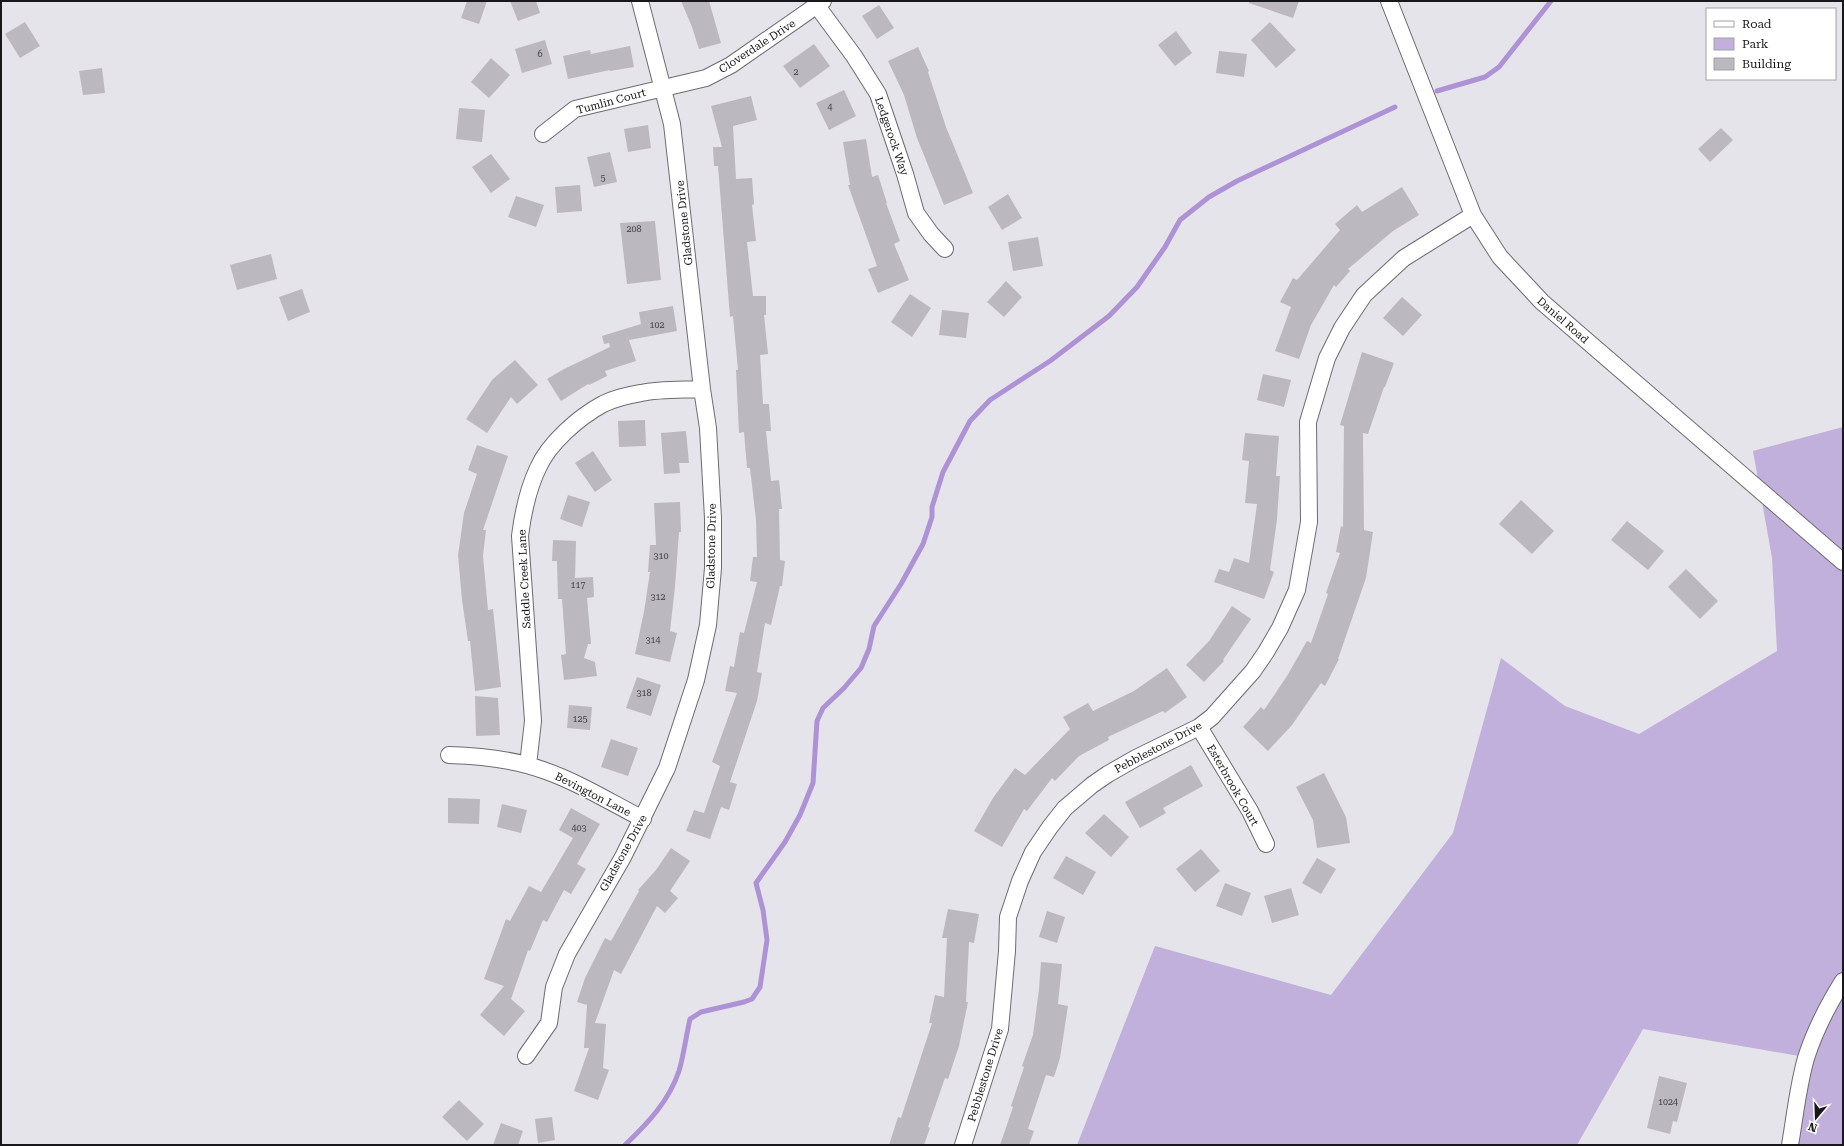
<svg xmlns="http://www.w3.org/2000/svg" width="1844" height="1146" font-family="'Roboto Serif',serif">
<rect width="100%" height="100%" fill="#e6e4eb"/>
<path fill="#c1afdc" d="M 1843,427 L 1843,1145 L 1784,1145 L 1799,1056 L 1643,1029 L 1577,1145 L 1077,1145 L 1155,946 L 1331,995 L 1453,833 L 1501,658 L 1565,706 L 1639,734 L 1777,651 L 1772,558 L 1753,451 Z"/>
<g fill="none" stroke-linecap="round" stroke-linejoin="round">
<path stroke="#ae92d6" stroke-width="5" d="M 1437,91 L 1485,77 L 1499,67 L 1551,1
M 625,1145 C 648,1123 669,1101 679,1071 C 684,1054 686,1036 690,1019 L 701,1012 L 744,1002 L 752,999 L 760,987 L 767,940 L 763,910 L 756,883 L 785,842 L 800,815 L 813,783 L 817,721 L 823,708 L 844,688 L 861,668 L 869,649 L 874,626 L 901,584 L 923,544 L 932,517 L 932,507 L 943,472 L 970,421 L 990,400 L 1050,361 L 1109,316 L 1137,287 L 1165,247 L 1180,220 L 1209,197 L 1237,181 L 1395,107"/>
</g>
<path fill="#bbb9bf" d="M 467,1 L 487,1 L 479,24 L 461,18 Z
M 510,1 L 536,1 L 540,13 L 518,21 Z
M 681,1 L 709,1 L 721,43 L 699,49 L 692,27 Z
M 1249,1 L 1299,1 L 1293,18 L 1249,3 Z
M 879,5 L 894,28 L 877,39 L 862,16 Z
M 25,22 L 40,46 L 20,58 L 5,34 Z
M 1270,22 L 1296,50 L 1276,68 L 1251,40 Z
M 1176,31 L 1192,53 L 1175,66 L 1158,45 Z
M 545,40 L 552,64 L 522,73 L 515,49 Z
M 814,44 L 830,66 L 800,88 L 783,66 Z
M 630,46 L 634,67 L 610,71 L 610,70 L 568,79 L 563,56 L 590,50 L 591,54 Z
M 918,47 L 929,71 L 928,72 L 946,127 L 973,193 L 944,205 L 917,138 L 904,95 L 888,61 Z
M 1219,51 L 1247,54 L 1244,77 L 1216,73 Z
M 491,58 L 510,75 L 489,98 L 471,82 Z
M 102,68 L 105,93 L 83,95 L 79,71 Z
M 844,90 L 856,116 L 829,130 L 816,103 Z
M 751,96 L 757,120 L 733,126 L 736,179 L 752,178 L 754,204 L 752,205 L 756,241 L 747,242 L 753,296 L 766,296 L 766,315 L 764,315 L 768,354 L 760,355 L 763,404 L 769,404 L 771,431 L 766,431 L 771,481 L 779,480 L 782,509 L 779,509 L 780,560 L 785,561 L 782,586 L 780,586 L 771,625 L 765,623 L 757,672 L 762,673 L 757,701 L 730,782 L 737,784 L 729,810 L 721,807 L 710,839 L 686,831 L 694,810 L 704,813 L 720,766 L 712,762 L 737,693 L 725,691 L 730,666 L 734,667 L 740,632 L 744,633 L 757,582 L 750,581 L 753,557 L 757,557 L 756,520 L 750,468 L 747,468 L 744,432 L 739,433 L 736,370 L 738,370 L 733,316 L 730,317 L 718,166 L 714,166 L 713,147 L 722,147 L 711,106 Z
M 459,108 L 485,110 L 482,142 L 456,139 Z
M 648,125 L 651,148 L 628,152 L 624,129 Z
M 1721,128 L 1733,140 L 1710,162 L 1698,149 Z
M 866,139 L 872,177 L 878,175 L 887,203 L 886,203 L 900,241 L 894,244 L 909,280 L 878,293 L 868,269 L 877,266 L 848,185 L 850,185 L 843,142 Z
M 610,152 L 617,182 L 594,187 L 587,157 Z
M 491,154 L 510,179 L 491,193 L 472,167 Z
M 580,185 L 582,211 L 557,213 L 555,187 Z
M 1402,187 L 1419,215 L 1393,231 L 1348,269 L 1350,271 L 1336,287 L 1334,285 L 1311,325 L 1299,359 L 1275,351 L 1291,307 L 1280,302 L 1293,278 L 1297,280 L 1340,230 L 1335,224 L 1357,205 L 1362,212 Z
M 1008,194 L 1022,218 L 1002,230 L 988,207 Z
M 516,196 L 544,205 L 536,227 L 508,217 Z
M 655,221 L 661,280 L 627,284 L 620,223 Z
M 1038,237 L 1043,266 L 1013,271 L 1008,242 Z
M 271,254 L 277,279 L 237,290 L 230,265 Z
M 1006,281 L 1022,297 L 1004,317 L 987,302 Z
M 302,289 L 310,312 L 288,321 L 279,297 Z
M 910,294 L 931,308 L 912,337 L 891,322 Z
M 1402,297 L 1422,315 L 1403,336 L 1383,318 Z
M 673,306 L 677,331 L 629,340 L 636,361 L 605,371 L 607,376 L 589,385 L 588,384 L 561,401 L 547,379 L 564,369 L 610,347 L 609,343 L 604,344 L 602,336 L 641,324 L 639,312 Z
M 942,310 L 969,313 L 966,338 L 939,335 Z
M 1362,352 L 1394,363 L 1385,387 L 1384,387 L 1368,434 L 1363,433 L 1364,530 L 1373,532 L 1366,578 L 1338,659 L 1339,659 L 1325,686 L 1321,683 L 1292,725 L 1268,751 L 1243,727 L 1261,707 L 1264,710 L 1287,676 L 1307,641 L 1311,643 L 1328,594 L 1326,593 L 1340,553 L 1336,552 L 1341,526 L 1343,527 L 1344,426 L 1340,425 Z
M 515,360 L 538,385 L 517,404 L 511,397 L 487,433 L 466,419 L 492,380 Z
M 1263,374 L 1291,380 L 1284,407 L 1257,400 Z
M 645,420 L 646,446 L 619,447 L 618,421 Z
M 686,431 L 689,463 L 679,463 L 680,473 L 664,474 L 661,433 Z
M 1245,433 L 1279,436 L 1276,476 L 1280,476 L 1277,519 L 1270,570 L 1274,572 L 1264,599 L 1214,582 L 1219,569 L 1229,572 L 1234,558 L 1249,563 L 1257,504 L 1245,503 L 1249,461 L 1242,460 Z
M 477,445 L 508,456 L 483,530 L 486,530 L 483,556 L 488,610 L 493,609 L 501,687 L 475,691 L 470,641 L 468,641 L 462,600 L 458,555 L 464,513 L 477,474 L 468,470 Z
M 593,451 L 612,480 L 595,492 L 575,463 Z
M 568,495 L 590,502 L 582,527 L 560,519 Z
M 1521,500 L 1554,531 L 1532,554 L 1499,524 Z
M 680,502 L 681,532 L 679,532 L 675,587 L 670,631 L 677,633 L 670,662 L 635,654 L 644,612 L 650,572 L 648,572 L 650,545 L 656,545 L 654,503 Z
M 1627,521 L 1664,551 L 1648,570 L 1611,540 Z
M 553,540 L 576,541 L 575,578 L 593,577 L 594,597 L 587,598 L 591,644 L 588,644 L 584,658 L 595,662 L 597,676 L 564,680 L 561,655 L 566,654 L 562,599 L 558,599 L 557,561 L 552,561 Z
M 1686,569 L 1718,601 L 1700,619 L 1668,587 Z
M 1232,606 L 1251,619 L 1223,660 L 1224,661 L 1204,682 L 1186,665 L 1209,641 Z
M 1167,668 L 1187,697 L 1165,713 L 1163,711 L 1108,737 L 1109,740 L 1079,756 L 1055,781 L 1052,778 L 1027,811 L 1024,809 L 1002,847 L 974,831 L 993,798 L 1015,768 L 1025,775 L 1070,729 L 1063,717 L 1088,703 L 1093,711 L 1134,691 Z
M 637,677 L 661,685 L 651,716 L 626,708 Z
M 475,696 L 498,698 L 500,735 L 476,736 Z
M 569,705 L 592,707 L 590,730 L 567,728 Z
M 611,739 L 638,748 L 628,776 L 601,767 Z
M 1191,765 L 1203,786 L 1163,808 L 1166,813 L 1140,828 L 1125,802 Z
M 1324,773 L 1346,817 L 1350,843 L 1317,848 L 1313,820 L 1296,787 Z
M 448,798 L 480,799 L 479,824 L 448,823 Z
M 502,804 L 527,810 L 521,833 L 497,827 Z
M 571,808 L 600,824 L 577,864 L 586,869 L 571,894 L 564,890 L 547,922 L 543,920 L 530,951 L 528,950 L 511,999 L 525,1011 L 504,1036 L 480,1015 L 504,986 L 484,979 L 506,919 L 510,921 L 529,886 L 541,892 L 573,838 L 559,830 Z
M 1104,814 L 1129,837 L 1111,857 L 1085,833 Z
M 671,848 L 690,861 L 670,891 L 678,898 L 665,913 L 657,906 L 621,974 L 614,970 L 595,1023 L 606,1024 L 603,1068 L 609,1070 L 598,1100 L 574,1091 L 589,1048 L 584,1048 L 587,1005 L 577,1002 L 585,978 L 605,938 L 611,941 L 639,891 L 638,890 L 656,870 Z
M 1201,849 L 1220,871 L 1195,892 L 1176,869 Z
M 1066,856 L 1096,872 L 1083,895 L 1053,878 Z
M 1317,858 L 1336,869 L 1321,894 L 1302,883 Z
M 1225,883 L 1251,893 L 1242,916 L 1216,906 Z
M 1291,888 L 1299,915 L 1272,923 L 1264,896 Z
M 948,909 L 979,914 L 974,943 L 969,942 L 966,1002 L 968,1002 L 959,1046 L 948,1079 L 945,1078 L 928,1127 L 930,1128 L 924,1145 L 889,1145 L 898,1117 L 901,1118 L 932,1023 L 929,1023 L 935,995 L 944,997 L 947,938 L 942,938 Z
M 1047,911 L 1065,917 L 1057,943 L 1039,937 Z
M 1041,962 L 1062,964 L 1058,1004 L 1068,1006 L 1060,1058 L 1054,1077 L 1046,1075 L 1028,1129 L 1034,1131 L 1029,1145 L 1000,1145 L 1013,1107 L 1011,1106 L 1024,1067 L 1022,1066 L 1033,1035 L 1039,989 Z
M 1659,1076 L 1687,1083 L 1677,1122 L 1673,1121 L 1670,1134 L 1647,1128 Z
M 459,1100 L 484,1124 L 467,1141 L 442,1117 Z
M 552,1117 L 555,1140 L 538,1143 L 535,1119 Z
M 501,1123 L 523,1131 L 518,1145 L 493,1145 Z"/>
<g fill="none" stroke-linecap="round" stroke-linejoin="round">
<defs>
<path id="street" d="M 1389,1 L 1473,215 L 1500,257 L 1542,302 L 1843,562
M 817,6 L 854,56 L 878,94 L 905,174 L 916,213 L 931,234 L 945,249
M 543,134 L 575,109 L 706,78 L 731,65 L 823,1
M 1199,727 L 1250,811 L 1266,844
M 449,755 C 481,756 513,759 543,770 C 578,782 610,802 643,819
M 528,765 L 533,721 L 520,536 C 523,512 528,489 538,468 C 549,443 579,417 603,404 C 613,399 629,395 641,393 C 660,389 682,390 702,389
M 526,1056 L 549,1023 L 554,987 L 567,954 L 623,857 L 667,768 L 696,680 L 708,625 L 713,568 L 713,518 L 708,428 L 702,389 L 672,124 L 640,1
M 963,1145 L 1000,1029 L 1007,951 L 1008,917 L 1020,881 L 1033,852 L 1050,827 L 1065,808 L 1092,785 L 1108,774 L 1136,758 L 1199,727 L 1212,717 L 1253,671 L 1266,652 L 1280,628 L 1297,590 L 1309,522 L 1308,422 L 1327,358 L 1342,328 L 1364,295 L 1404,258 L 1473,215
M 1790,1145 C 1795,1116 1798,1086 1806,1058 C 1815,1030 1828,1005 1843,981"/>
</defs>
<use href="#street" stroke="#6d6b70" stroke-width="18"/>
<use href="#street" stroke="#fff" stroke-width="16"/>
</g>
<g text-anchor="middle" stroke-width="3" stroke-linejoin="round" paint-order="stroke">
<g font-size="9" fill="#414042">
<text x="540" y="57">6</text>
<text x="796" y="75">2</text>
<text x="830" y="110">4</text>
<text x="603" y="181">5</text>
<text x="634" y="232">208</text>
<text x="657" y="328">102</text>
<text x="661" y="559">310</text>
<text x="578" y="588">117</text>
<text x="658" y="600">312</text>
<text x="653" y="643">314</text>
<text x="644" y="696">318</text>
<text x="580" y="722">125</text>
<text x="579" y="831">403</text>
<text x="1668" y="1105">1024</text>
</g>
<g font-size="11" fill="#181719" stroke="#fff">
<text transform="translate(757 46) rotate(-33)" y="4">Cloverdale Drive</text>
<text transform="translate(611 101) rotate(-15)" y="4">Tumlin Court</text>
<text transform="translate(892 136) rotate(71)" y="4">Ledgerock Way</text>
<text transform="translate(684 223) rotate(-96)" y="4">Gladstone Drive</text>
<text transform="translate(1563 320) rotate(41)" y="4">Daniel Road</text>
<text transform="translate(711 546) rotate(-89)" y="4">Gladstone Drive</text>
<text transform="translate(524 579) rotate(-93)" y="4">Saddle Creek Lane</text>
<text transform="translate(1158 747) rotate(-28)" y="4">Pebblestone Drive</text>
<text transform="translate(1233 785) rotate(60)" y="4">Esterbrook Court</text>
<text transform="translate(593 794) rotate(27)" y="4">Bevington Lane</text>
<text transform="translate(623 853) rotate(-61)" y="4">Gladstone Drive</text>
<text transform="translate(985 1075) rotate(-73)" y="4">Pebblestone Drive</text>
</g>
</g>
<rect width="1844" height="1146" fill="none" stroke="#181719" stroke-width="4"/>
<rect x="1706" y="8" width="130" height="72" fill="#ffffff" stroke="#a3a2a3"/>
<rect x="1714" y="21" width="20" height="6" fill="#ffffff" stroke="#a3a2a3"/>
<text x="1742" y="28" font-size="12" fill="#181719">Road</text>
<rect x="1714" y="38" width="20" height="12" fill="#c1afdc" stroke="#a3a2a3"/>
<text x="1742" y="48" font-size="12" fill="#181719">Park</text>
<rect x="1714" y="58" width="20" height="12" fill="#bbb9bf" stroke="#a3a2a3"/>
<text x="1742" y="68" font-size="12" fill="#181719">Building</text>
<g transform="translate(1816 1118) rotate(199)" stroke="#ffffff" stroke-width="3" paint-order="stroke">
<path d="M0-3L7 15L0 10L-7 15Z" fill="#181719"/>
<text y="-6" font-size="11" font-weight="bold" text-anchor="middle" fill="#181719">N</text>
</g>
</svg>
